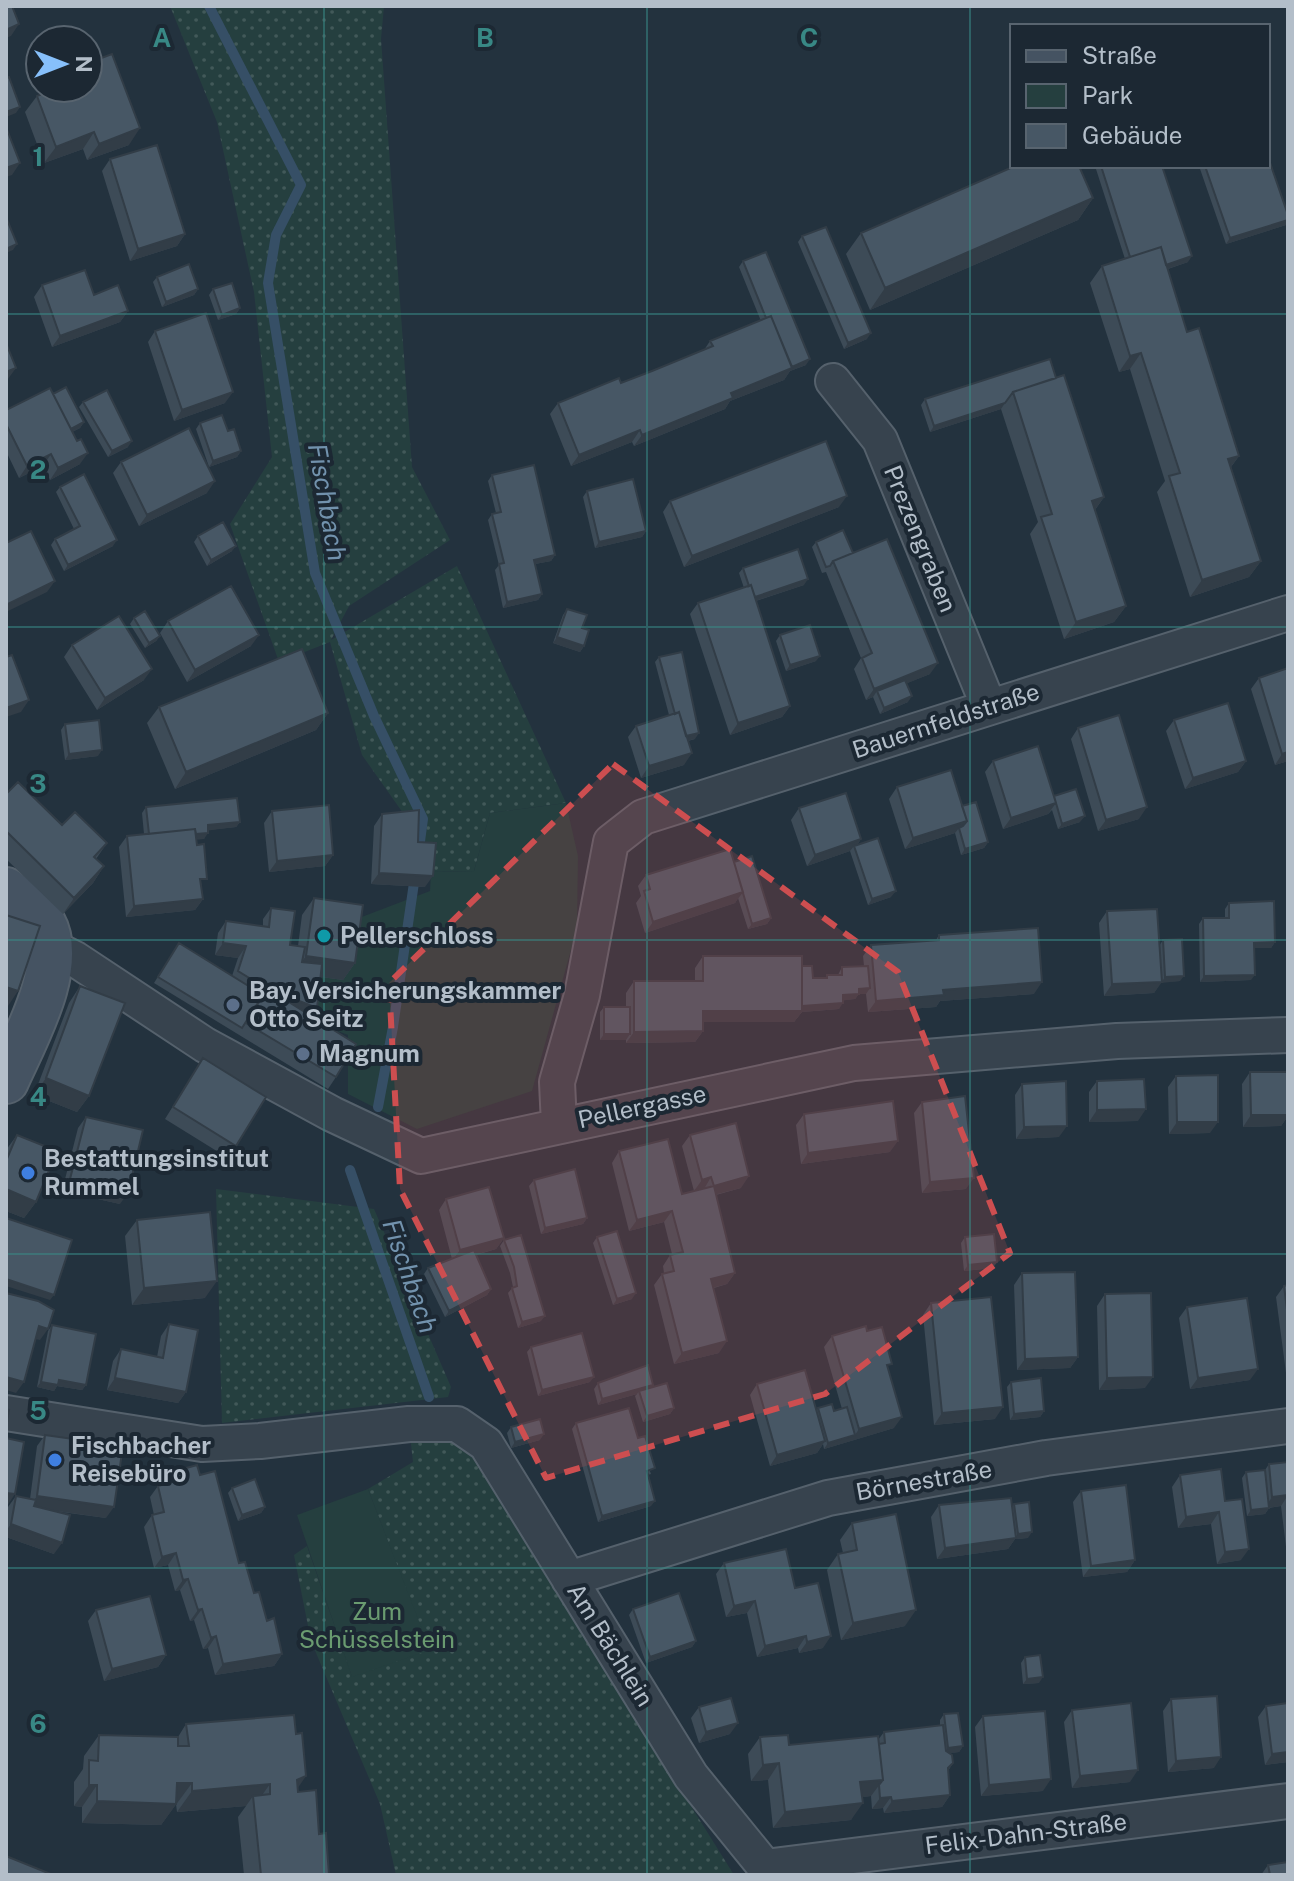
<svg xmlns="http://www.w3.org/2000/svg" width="1294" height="1881" font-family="'Public Sans',sans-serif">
<defs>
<pattern id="grass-dots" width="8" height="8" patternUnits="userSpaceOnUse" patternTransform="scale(2)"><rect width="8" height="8" fill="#253f3f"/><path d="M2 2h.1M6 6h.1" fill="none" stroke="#425959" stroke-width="1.8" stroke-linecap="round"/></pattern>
</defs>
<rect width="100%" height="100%" fill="#23323e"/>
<path fill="url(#grass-dots)" d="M 170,6 L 384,6 L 381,39 L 412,467 L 450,540 L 349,606 L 331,640 L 457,566 L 566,803 L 490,813 L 474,871 L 431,872 L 432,854 L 362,755 L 330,642 L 279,662 L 230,524 L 272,457 L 254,292 L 217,122 Z
M 216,1189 L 374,1209 L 451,1387 L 448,1397 L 222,1423 Z
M 410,1435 L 449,1439 L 475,1460 L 734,1875 L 396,1875 L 380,1804 L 311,1641 L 294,1555 L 307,1546 L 352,1676 L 429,1650 L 368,1489 L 413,1462 Z"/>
<path fill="#253f3f" d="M 566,803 L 578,856 L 577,928 L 532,1091 L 417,1129 L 348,1094 L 348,1035 L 309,1020 L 314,976 L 351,921 L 430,891 L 431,872 L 474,871 L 490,813 Z
M 368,1489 L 430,1650 L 352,1677 L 297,1515 Z"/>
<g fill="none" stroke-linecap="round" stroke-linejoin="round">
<path stroke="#364f66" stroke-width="10" d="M 209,6 L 301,185 L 276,235 L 268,283 L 315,573 L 374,716 L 423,819 L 418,856
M 378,1107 L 393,1027 L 415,876
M 350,1170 L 429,1397"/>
<defs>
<path id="street" d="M 833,381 L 880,440 L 989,707
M 51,947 L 75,959 L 205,1045 L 332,1114 L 421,1156 L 854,1063 L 1117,1041 L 1288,1035
M 559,1125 L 557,1082 L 582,995 L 611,842 L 643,817 L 1288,613
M 6,1413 L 202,1444 L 260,1441 L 409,1424 L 457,1424 L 486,1444 L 691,1776 L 765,1867 L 1288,1801
M 569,1579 L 828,1498 L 1046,1458 L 1288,1426"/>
<path id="secondary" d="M 6,890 C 17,899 36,910 43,923 C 67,966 24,1040 6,1081"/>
</defs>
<use href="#street" stroke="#55616c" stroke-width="38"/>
<use href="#secondary" stroke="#55616c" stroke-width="48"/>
<use href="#street" stroke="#37434e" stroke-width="34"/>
<use href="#secondary" stroke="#455362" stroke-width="44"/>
</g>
<path fill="#3d4b57" d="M 88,88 L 129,145 L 87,160 L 83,149 L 44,163 L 25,112 L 37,96 Z
M 110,159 L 185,234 L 177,246 L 130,261 L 102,171 Z
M 1095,166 L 1162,166 L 1188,262 L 1168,269 L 1187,332 L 1239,456 L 1231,467 L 1261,561 L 1249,577 L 1190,597 L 1157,492 L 1165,481 L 1130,369 L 1119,372 L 1090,283 L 1102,266 L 1125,259 Z
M 1199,166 L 1268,166 L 1286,225 L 1226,244 Z
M 1093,198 L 1078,220 L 870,310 L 846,254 L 861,233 Z
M 802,236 L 867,339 L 844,349 L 798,242 Z
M 743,261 L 806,365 L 790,371 L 784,380 L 730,401 L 725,409 L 634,446 L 632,442 L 571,466 L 550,414 L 558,403 L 621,383 L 704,350 L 710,341 L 761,321 L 739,267 Z
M 157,277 L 198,289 L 194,295 L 162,307 L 153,282 Z
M 42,285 L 128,311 L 120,322 L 52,347 L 34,297 Z
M 213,289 L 240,308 L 236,314 L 218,320 L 209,295 Z
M 155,331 L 225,403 L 174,421 L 148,342 Z
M 1056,378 L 1104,497 L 1095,510 L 1126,606 L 1114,622 L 1064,639 L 1030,534 L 1038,522 L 1001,409 L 930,432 L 921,405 L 925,399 Z
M 53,394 L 84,422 L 80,428 L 72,432 L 80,464 L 50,480 L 43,466 L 19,478 L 6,451 L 6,410 Z
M 83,402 L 128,447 L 108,457 L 79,407 Z
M 200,423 L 228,431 L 241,451 L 237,457 L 209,467 L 196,429 Z
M 121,462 L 207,493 L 139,526 L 113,473 Z
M 492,475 L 555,555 L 551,561 L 535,564 L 542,594 L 538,600 L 503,608 L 495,570 L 499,565 L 488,520 L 492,514 L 496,513 L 488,481 Z
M 60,487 L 113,546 L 64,571 L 51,545 L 55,539 L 74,529 L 56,492 Z
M 587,491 L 646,531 L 642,537 L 595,548 L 583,497 Z
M 670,501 L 839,507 L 684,567 L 663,512 Z
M 198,536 L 232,551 L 207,566 L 194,542 Z
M 816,542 L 853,553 L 930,674 L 907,683 L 908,702 L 880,714 L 873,697 L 866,700 L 854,669 L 861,658 L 826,572 L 822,573 L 812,547 Z
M 743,568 L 804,585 L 756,601 L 790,706 L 782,717 L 730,735 L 690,614 L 698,603 L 744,588 L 739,573 Z
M 567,609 L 582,628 L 584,646 L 580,652 L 553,643 L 563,615 Z
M 134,618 L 160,636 L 156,641 L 145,648 L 130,624 Z
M 168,621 L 251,646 L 187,682 L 160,633 Z
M 780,635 L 816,661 L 786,671 L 776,641 Z
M 72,645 L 144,680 L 97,710 L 64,657 Z
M 659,657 L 695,739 L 688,741 L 684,765 L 641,778 L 628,737 L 636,726 L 669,715 L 655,662 Z
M 1259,678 L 1288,761 L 1275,765 L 1251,689 Z
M 159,707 L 328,713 L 316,730 L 175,789 L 147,723 Z
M 1174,720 L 1246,761 L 1238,772 L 1185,789 L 1166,731 Z
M 65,724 L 98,756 L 65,760 L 61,730 Z
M 1078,728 L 1139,819 L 1098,831 L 1071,739 Z
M 993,761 L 1054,796 L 1080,822 L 1058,829 L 1052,810 L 1048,814 L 1003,829 L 985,772 Z
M 897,787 L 962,806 L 988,842 L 984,848 L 961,855 L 955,833 L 905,849 L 889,799 Z
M 6,794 L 62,825 L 107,843 L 96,859 L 104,866 L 93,883 L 63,914 L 6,859 Z
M 146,807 L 240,822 L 236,827 L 208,830 L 204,839 L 196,839 L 203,899 L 195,910 L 126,917 L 119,847 L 127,836 L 144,834 L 142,813 Z
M 799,808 L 861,839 L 857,845 L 891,897 L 868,905 L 850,851 L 807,866 L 791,820 Z
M 272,811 L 333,855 L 325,866 L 269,872 L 264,823 Z
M 382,814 L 418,842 L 425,887 L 371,884 L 374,826 Z
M 734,862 L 771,918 L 767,924 L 748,929 L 738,898 L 735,903 L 645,933 L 636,903 L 641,896 L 638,886 L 646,875 Z
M 314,898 L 355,963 L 343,980 L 321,977 L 311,1016 L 336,1077 L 328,1089 L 154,983 L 179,943 L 232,976 L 238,958 L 215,955 L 218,933 L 226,921 L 263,926 L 263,919 L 271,908 L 290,945 L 298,946 L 302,915 Z
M 1229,903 L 1275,942 L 1271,948 L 1254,948 L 1251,980 L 1200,982 L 1199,924 L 1203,918 L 1225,918 L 1225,909 Z
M 1107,911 L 1159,946 L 1163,940 L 1180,981 L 1161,982 L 1154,993 L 1104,996 L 1099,923 Z
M 939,935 L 1034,994 L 940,1001 L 936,1007 L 868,1012 L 866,994 L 859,994 L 855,999 L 843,1000 L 839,1009 L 802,1012 L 794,1022 L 703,1022 L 703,1031 L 695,1042 L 626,1043 L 626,1040 L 600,1040 L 600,1012 L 604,1007 L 626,1007 L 626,993 L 634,981 L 695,981 L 695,968 L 703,956 L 802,966 L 813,978 L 825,978 L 827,975 L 838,975 L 842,967 L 864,966 L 863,956 L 871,945 L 936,940 Z
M 80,986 L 89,1096 L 77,1112 L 34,1095 L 69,1003 Z
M 203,1058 L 236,1146 L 228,1158 L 165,1119 Z
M 1250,1072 L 1288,1072 L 1288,1116 L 1281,1126 L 1243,1127 L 1242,1084 Z
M 1176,1076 L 1210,1133 L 1169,1134 L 1168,1087 Z
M 1097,1081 L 1138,1121 L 1089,1122 L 1089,1092 Z
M 1022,1084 L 1059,1137 L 1016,1139 L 1015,1095 Z
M 922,1102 L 966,1189 L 922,1193 L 914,1113 Z
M 804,1114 L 890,1152 L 801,1164 L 796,1125 Z
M 86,1117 L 120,1204 L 62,1191 L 78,1128 Z
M 17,1135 L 36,1202 L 24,1218 L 6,1211 L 6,1150 Z
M 690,1135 L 741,1188 L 716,1195 L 735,1273 L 727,1284 L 714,1288 L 719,1353 L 674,1364 L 654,1285 L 662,1274 L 664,1273 L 663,1266 L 670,1255 L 672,1254 L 664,1222 L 629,1231 L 612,1163 L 619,1151 L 682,1194 L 694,1191 L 682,1146 Z
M 534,1180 L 587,1218 L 583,1224 L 541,1234 L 529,1186 Z
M 446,1199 L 504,1238 L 496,1249 L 476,1255 L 491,1289 L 487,1295 L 445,1317 L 424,1274 L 428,1268 L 452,1259 L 439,1210 Z
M 137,1220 L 205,1298 L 132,1305 L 125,1236 Z
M 597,1237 L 632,1299 L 613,1305 L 593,1243 Z
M 965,1237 L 997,1262 L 993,1268 L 964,1271 L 961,1243 Z
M 504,1240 L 541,1321 L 518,1328 L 508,1293 L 513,1287 L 510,1273 L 500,1246 Z
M 1022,1273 L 1078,1357 L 1070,1368 L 1017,1370 L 1014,1285 Z
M 1288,1285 L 1288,1373 L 1286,1373 L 1276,1297 L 1284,1286 Z
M 1105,1294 L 1145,1388 L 1099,1390 L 1097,1306 Z
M 931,1303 L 995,1419 L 934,1425 L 923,1315 Z
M 1187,1307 L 1250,1380 L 1190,1389 L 1179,1318 Z
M 169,1324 L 186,1392 L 178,1403 L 107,1390 L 113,1361 L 121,1349 L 157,1357 L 161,1336 Z
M 52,1325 L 86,1385 L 82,1390 L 57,1386 L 54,1391 L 37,1387 L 48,1331 Z
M 867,1331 L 888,1369 L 894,1428 L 824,1449 L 823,1444 L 817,1453 L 770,1466 L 750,1395 L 757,1384 L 816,1412 L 818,1408 L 834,1411 L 842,1409 L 824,1347 L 832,1336 Z
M 531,1347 L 590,1382 L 538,1396 L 527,1352 Z
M 1011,1382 L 1044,1411 L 1040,1417 L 1010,1420 L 1007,1387 Z
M 598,1383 L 652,1387 L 674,1408 L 670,1414 L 643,1422 L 635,1396 L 637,1394 L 598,1405 L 594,1389 Z
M 576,1423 L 638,1438 L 651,1474 L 648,1475 L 651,1506 L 598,1522 L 572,1429 Z
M 511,1427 L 540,1440 L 511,1448 L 507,1433 Z
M 45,1435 L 106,1518 L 54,1511 L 54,1554 L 6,1537 L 6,1519 L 8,1507 L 16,1496 L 30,1499 L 37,1446 Z
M 1288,1462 L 1288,1555 L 1287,1555 L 1281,1506 L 1269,1508 L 1265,1514 L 1247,1516 L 1242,1478 L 1246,1472 L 1265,1470 L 1269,1464 Z
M 172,1472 L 200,1475 L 239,1563 L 282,1654 L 274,1666 L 215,1675 L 208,1648 L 203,1649 L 194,1620 L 190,1621 L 180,1590 L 175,1591 L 168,1565 L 154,1568 L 144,1527 L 152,1515 L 154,1515 L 150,1497 L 158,1486 L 164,1484 Z
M 1180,1475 L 1225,1501 L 1241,1560 L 1217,1564 L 1211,1524 L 1178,1528 L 1172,1487 Z
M 232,1488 L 265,1507 L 261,1513 L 238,1521 L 228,1493 Z
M 1081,1491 L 1135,1560 L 1127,1572 L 1083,1577 L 1073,1502 Z
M 1014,1504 L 1028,1538 L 1015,1539 L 1008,1549 L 937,1559 L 931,1517 L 939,1505 L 1012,1507 Z
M 852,1523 L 905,1626 L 841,1640 L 827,1570 L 838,1554 L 843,1553 L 840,1540 Z
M 724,1563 L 795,1588 L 823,1648 L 799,1653 L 798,1648 L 757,1657 L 747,1613 L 726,1617 L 716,1574 Z
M 633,1609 L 696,1641 L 692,1647 L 646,1663 L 629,1615 Z
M 96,1610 L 166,1655 L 158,1667 L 104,1681 L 88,1621 Z
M 1025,1657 L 1039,1683 L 1023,1684 L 1021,1663 Z
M 1171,1699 L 1214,1768 L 1168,1772 L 1163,1711 Z
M 1266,1706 L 1288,1762 L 1265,1765 L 1258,1717 Z
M 699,1707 L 730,1734 L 699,1743 L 691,1718 Z
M 1072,1710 L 1130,1782 L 1072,1788 L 1064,1722 Z
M 944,1714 L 963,1746 L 959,1752 L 949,1753 L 953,1763 L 948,1771 L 950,1795 L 942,1807 L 884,1813 L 883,1808 L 872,1809 L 871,1796 L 862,1797 L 851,1820 L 773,1828 L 768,1780 L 751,1781 L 748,1754 L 760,1737 L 789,1745 L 878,1740 L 884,1732 L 940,1725 L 940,1720 Z
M 983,1716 L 1043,1791 L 981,1796 L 975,1727 Z
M 186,1724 L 298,1788 L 298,1792 L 319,1834 L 329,1875 L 244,1875 L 238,1817 L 246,1806 L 177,1812 L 176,1804 L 161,1825 L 82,1823 L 82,1807 L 74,1806 L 74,1782 L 83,1769 L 84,1756 L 99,1735 L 178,1737 Z
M 1268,1865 L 1288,1875 L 1261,1875 Z"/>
<path fill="#323d47" d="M 19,24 L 11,36 L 6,38 L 6,30 Z
M 20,107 L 16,113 L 6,117 L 6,112 Z
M 140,128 L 129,145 L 87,160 L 99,144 Z
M 94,132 L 83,149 L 44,163 L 56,147 Z
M 20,163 L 12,175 L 6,177 L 6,168 Z
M 1093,198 L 1078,220 L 870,310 L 885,288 Z
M 1288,220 L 1286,225 L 1226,244 L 1230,238 Z
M 185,234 L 177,246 L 130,261 L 138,249 Z
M 17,244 L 13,250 L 6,253 L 6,249 Z
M 1192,256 L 1188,262 L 1161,271 L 1165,265 Z
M 198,289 L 194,295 L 162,307 L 166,302 Z
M 240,308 L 236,314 L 218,320 L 222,315 Z
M 128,311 L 120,322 L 52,347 L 60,336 Z
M 871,333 L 867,339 L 844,349 L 848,343 Z
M 1141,353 L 1130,369 L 1119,372 L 1130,356 Z
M 810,359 L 806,365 L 790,371 L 784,380 L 730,401 L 725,409 L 634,446 L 642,435 L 731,393 Z
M 16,368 L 8,379 L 6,380 L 6,372 Z
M 233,392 L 225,403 L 174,421 L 182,410 Z
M 1005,403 L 1001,409 L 930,432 L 934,426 Z
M 84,422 L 80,428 L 64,436 L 68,430 Z
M 640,430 L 632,442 L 571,466 L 579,455 Z
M 132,441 L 128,447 L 108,457 L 112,451 Z
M 241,451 L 237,457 L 209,467 L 213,461 Z
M 88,453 L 80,464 L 50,480 L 58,468 Z
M 51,454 L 43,466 L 19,478 L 27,466 Z
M 1239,456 L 1227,472 L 1228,459 Z
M 215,481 L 207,493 L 139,526 L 147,515 Z
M 847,496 L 839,507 L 684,567 L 692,556 Z
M 1104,497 L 1092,514 L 1092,501 Z
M 646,531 L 642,537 L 595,548 L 599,542 Z
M 117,540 L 113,546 L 64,571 L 68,565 Z
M 236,546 L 232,551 L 207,566 L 211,560 Z
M 555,555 L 551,561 L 530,565 L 534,560 Z
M 1261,561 L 1249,577 L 1190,597 L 1202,580 Z
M 808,579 L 804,585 L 749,603 L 753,597 Z
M 55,581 L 47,592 L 6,612 L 6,605 Z
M 542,594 L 538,600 L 503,608 L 507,602 Z
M 1126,606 L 1114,622 L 1064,639 L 1076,622 Z
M 259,635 L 251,646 L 187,682 L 195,670 Z
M 160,636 L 156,641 L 145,648 L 149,643 Z
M 557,637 L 584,646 L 580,652 L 553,643 Z
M 820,656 L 816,661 L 786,671 L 790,665 Z
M 938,663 L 930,674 L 878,695 L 877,691 L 873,697 L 866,700 L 874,689 Z
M 152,669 L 144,680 L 97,710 L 105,698 Z
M 912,696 L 908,702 L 880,714 L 884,708 Z
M 29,700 L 21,712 L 6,717 L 6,708 Z
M 790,706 L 782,717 L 730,735 L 738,723 Z
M 328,713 L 316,730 L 175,789 L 186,772 Z
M 699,733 L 695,739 L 677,743 L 681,738 Z
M 102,750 L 98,756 L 65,760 L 69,754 Z
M 1288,752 L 1288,761 L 1275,765 L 1282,754 Z
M 692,753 L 684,765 L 641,778 L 649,766 Z
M 1246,761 L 1238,772 L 1185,789 L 1193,778 Z
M 1056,803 L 1048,814 L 1003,829 L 1011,818 Z
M 1147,807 L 1139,819 L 1098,831 L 1106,820 Z
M 1085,816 L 1080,822 L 1058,829 L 1062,824 Z
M 967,821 L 960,831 L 959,828 L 955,833 L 905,849 L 913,838 Z
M 240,822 L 236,827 L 204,831 L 208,825 Z
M 208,833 L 204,839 L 145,845 L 149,839 Z
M 861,839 L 855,848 L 854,846 L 850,851 L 807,866 L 815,855 Z
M 988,842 L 984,848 L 961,855 L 965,849 Z
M 333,855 L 325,866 L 269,872 L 277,861 Z
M 104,866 L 93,883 L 63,914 L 74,898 Z
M 379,873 L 433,876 L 425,887 L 371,884 Z
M 896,891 L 891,897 L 868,905 L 872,899 Z
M 743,892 L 735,903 L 645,933 L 653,922 Z
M 203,899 L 195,910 L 126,917 L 134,906 Z
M 771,918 L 767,924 L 748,929 L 752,924 Z
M 1275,942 L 1271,948 L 1250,948 L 1254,943 Z
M 223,943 L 246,946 L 238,958 L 215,955 Z
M 306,956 L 355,963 L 343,980 L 294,973 Z
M 1255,975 L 1251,980 L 1200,982 L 1204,976 Z
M 1184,976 L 1180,981 L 1161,983 L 1165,977 Z
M 1042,982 L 1034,994 L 940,1001 L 936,1007 L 868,1012 L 876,1001 L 943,990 Z
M 1162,982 L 1154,993 L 1104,996 L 1112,984 Z
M 6,987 L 18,991 L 6,1009 Z
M 870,988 L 866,994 L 859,994 L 855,999 L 839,1001 L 843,995 L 859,989 Z
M 284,995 L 317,1008 L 309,1020 L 276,1006 Z
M 843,1003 L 839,1009 L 802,1012 L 794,1022 L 695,1022 L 703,1011 Z
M 703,1031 L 695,1042 L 626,1043 L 634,1032 Z
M 604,1034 L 630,1034 L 626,1040 L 600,1040 Z
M 46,1078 L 89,1096 L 77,1112 L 34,1095 Z
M 1146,1109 L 1138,1121 L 1089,1122 L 1097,1110 Z
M 1251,1115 L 1288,1115 L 1288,1116 L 1281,1126 L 1243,1127 Z
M 1177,1122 L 1218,1122 L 1210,1133 L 1169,1134 Z
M 1067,1126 L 1059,1137 L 1016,1139 L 1024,1127 Z
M 898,1141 L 890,1152 L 801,1164 L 808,1153 Z
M 749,1176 L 741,1188 L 706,1197 L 714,1186 Z
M 711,1177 L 704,1189 L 694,1191 L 702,1180 Z
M 974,1178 L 966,1189 L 922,1193 L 930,1182 Z
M 70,1179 L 128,1193 L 120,1204 L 62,1191 Z
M 6,1189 L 36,1202 L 24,1218 L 6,1211 Z
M 672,1211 L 664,1222 L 629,1231 L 637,1220 Z
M 587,1218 L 583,1224 L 541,1234 L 545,1228 Z
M 504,1238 L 496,1249 L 452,1261 L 460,1250 Z
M 997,1262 L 993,1268 L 964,1271 L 968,1265 Z
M 735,1273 L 727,1284 L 704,1290 L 711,1279 Z
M 6,1279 L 54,1295 L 50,1300 L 6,1286 Z
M 217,1281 L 205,1298 L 132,1305 L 144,1288 Z
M 491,1289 L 487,1295 L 445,1317 L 449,1311 Z
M 636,1293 L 632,1299 L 613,1305 L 617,1299 Z
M 545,1316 L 541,1321 L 518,1328 L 522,1322 Z
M 39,1326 L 48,1329 L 40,1340 L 31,1338 Z
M 727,1341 L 719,1353 L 674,1364 L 682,1353 Z
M 1078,1357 L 1070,1368 L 1017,1370 L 1025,1359 Z
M 1258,1369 L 1250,1380 L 1190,1389 L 1198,1378 Z
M 6,1377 L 24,1382 L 16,1393 L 6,1390 Z
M 594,1377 L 590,1382 L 538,1396 L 542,1390 Z
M 1153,1377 L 1145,1388 L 1099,1390 L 1107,1378 Z
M 115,1378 L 186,1392 L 178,1403 L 107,1390 Z
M 59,1380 L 86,1385 L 82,1390 L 57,1386 L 54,1391 L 37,1387 L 41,1382 Z
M 653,1385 L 649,1390 L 639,1391 L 637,1394 L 598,1405 L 602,1399 Z
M 1003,1407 L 995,1419 L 934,1425 L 942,1413 Z
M 674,1408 L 670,1414 L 643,1422 L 647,1416 Z
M 1044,1411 L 1040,1417 L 1010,1420 L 1014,1414 Z
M 902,1417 L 894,1428 L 851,1441 L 859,1429 Z
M 544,1434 L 540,1440 L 511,1448 L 515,1442 Z
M 855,1435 L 851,1441 L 824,1449 L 828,1443 Z
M 825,1441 L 817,1453 L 770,1466 L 777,1455 Z
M 6,1493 L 15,1494 L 7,1506 L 6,1506 Z
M 1288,1495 L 1281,1506 L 1265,1508 L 1272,1497 Z
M 37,1496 L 114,1507 L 106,1518 L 29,1507 Z
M 655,1501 L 651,1506 L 598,1522 L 602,1516 Z
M 265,1507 L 261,1513 L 238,1521 L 242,1515 Z
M 1269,1508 L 1265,1514 L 1247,1516 L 1251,1510 Z
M 1219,1512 L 1211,1524 L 1178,1528 L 1186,1517 Z
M 11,1524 L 62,1543 L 54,1554 L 6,1537 L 6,1531 Z
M 1032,1532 L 1028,1538 L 1015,1539 L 1008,1549 L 937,1559 L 945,1548 L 1015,1538 L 1018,1534 Z
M 1249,1549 L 1241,1560 L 1217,1564 L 1225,1552 Z
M 176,1553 L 168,1565 L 154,1568 L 162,1557 Z
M 1135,1560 L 1127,1572 L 1083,1577 L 1091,1566 Z
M 188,1579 L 180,1590 L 175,1591 L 183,1580 Z
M 755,1601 L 747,1613 L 726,1617 L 734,1606 Z
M 202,1609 L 194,1620 L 190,1621 L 198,1610 Z
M 916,1610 L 905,1626 L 841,1640 L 853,1623 Z
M 216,1636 L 208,1648 L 203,1649 L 211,1638 Z
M 806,1636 L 798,1648 L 757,1657 L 765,1646 Z
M 831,1636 L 823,1648 L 799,1653 L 807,1642 Z
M 696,1641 L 692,1647 L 646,1663 L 650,1657 Z
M 282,1654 L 274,1666 L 215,1675 L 223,1664 Z
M 166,1655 L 158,1667 L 104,1681 L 112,1669 Z
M 1043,1677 L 1039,1683 L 1023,1684 L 1027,1679 Z
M 738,1723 L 730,1734 L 699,1743 L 706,1732 Z
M 963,1746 L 959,1752 L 944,1754 L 948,1748 Z
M 1288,1752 L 1288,1762 L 1265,1765 L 1272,1754 Z
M 1221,1757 L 1214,1768 L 1168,1772 L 1176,1761 Z
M 779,1763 L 768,1780 L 751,1781 L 763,1765 Z
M 1138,1770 L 1130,1782 L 1072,1788 L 1080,1776 Z
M 306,1776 L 291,1798 L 297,1780 Z
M 1051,1779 L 1043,1791 L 981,1796 L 989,1785 Z
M 883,1780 L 871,1796 L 849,1799 L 860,1782 Z
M 177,1783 L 192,1783 L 161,1825 L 82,1823 L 97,1801 Z
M 270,1784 L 255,1805 L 253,1796 L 246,1806 L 177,1812 L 192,1791 Z
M 89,1785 L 97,1785 L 82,1807 L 74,1806 Z
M 950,1795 L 942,1807 L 884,1813 L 892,1801 Z
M 891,1797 L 883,1808 L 872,1809 L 880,1798 Z
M 863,1803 L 851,1820 L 773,1828 L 785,1812 Z"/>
<path fill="#475765" stroke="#323d47" stroke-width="2" d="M 6,6 L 12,6 L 19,24 L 6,30 Z
M 112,54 L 140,128 L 99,144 L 94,132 L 56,147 L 37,96 L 57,88 L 88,88 L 88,63 Z
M 9,77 L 20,107 L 6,112 L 6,78 Z
M 6,127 L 20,163 L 6,168 Z
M 157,145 L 185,234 L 138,249 L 110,159 Z
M 1268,157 L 1288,215 L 1288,220 L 1230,238 L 1205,166 L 1268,166 Z
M 1015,166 L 1079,166 L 1093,198 L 885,288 L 861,233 Z
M 1101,166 L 1162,166 L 1192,256 L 1166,265 L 1161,247 L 1130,257 Z
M 6,217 L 17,244 L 6,249 Z
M 826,227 L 871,333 L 848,343 L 802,236 Z
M 1161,247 L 1187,332 L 1199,328 L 1239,456 L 1228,459 L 1261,561 L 1202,580 L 1169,476 L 1180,473 L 1141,353 L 1130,356 L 1102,266 Z
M 766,252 L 810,359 L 792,367 L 771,316 L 766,318 L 743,261 Z
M 189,264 L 198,289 L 166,302 L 157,277 Z
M 85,270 L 94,295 L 118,285 L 128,311 L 60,336 L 42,285 Z
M 232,283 L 240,308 L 222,315 L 213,289 Z
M 206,313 L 233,392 L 182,410 L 155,331 Z
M 771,316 L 792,368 L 731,393 L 733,398 L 642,435 L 640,430 L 579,455 L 558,403 L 619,378 L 621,383 L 652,371 L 713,346 L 710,341 Z
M 6,343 L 16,368 L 6,372 Z
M 1050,359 L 1056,378 L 1013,392 L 1005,403 L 934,426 L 925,399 Z
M 1064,375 L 1104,497 L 1092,501 L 1126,606 L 1076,622 L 1041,517 L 1052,514 L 1013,392 Z
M 66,387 L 84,422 L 71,429 L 53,394 Z
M 50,388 L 77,441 L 81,439 L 88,453 L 58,468 L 51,454 L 27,466 L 6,424 L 6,410 Z
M 107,390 L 132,441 L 112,451 L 83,402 Z
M 222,415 L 228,431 L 234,429 L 241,451 L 213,461 L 200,423 Z
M 189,428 L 215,481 L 147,515 L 121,462 Z
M 826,441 L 847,496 L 692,556 L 670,501 Z
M 534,465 L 555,555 L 534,560 L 542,594 L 507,602 L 499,564 L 504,563 L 492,514 L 501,512 L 492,475 Z
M 84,474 L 117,540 L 68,565 L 55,539 L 80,526 L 60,487 Z
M 633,479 L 646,531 L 599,542 L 587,491 Z
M 223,522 L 236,546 L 211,560 L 198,536 Z
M 843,530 L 853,553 L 833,561 L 830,566 L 826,567 L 816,542 Z
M 31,531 L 55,581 L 6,605 L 6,543 Z
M 887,539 L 938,663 L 874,689 L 862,658 L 872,653 L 833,561 Z
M 798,549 L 808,579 L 755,597 L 751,585 L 749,586 L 743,568 Z
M 751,585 L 790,706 L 738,723 L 698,603 Z
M 231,586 L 259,635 L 195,670 L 168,621 Z
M 567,609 L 587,615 L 582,628 L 589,630 L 584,646 L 557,637 Z
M 145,611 L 160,636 L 149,643 L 134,618 Z
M 119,616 L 152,669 L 105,698 L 72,645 Z
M 810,625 L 820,656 L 790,665 L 780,635 Z
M 302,649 L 328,713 L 186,772 L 159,707 Z
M 682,652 L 699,733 L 686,736 L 679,712 L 675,714 L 659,657 Z
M 12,655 L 29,700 L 6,708 L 6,657 Z
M 1288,668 L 1288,752 L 1282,754 L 1259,678 Z
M 905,680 L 912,696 L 884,708 L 877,691 Z
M 1228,703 L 1246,761 L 1193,778 L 1174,720 Z
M 679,712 L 692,753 L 649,766 L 636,726 Z
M 1119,715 L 1147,807 L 1106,820 L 1078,728 Z
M 99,720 L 102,750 L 69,754 L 65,724 Z
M 1038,746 L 1056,803 L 1011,818 L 993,761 Z
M 951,770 L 967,821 L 913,838 L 897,787 Z
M 18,782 L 62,825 L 75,812 L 107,843 L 94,857 L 104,866 L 74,898 L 6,831 L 6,794 Z
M 1076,789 L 1085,816 L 1062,824 L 1054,796 Z
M 846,793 L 861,839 L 815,855 L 799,808 Z
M 237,798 L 240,822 L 208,825 L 208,833 L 196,834 L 195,829 L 149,834 L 146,807 Z
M 976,802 L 988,842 L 965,849 L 959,828 L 963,826 L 967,821 L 962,806 Z
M 329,805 L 333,855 L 277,861 L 272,811 Z
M 419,810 L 418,842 L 436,843 L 433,876 L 379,873 L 382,814 Z
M 195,829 L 197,845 L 204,844 L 207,879 L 200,879 L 203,899 L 134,906 L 127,836 Z
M 878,838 L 896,891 L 872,899 L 854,846 Z
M 730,849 L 743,892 L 653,922 L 644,891 L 650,889 L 646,875 Z
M 752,856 L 771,918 L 752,924 L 734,862 Z
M 314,898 L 363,905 L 355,963 L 306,956 Z
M 1274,901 L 1275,942 L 1254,943 L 1255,975 L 1204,976 L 1203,918 L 1229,918 L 1229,903 Z
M 271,908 L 295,911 L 290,945 L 305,947 L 302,962 L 322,964 L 317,1008 L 284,995 L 284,999 L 356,1044 L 336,1077 L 246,1023 L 267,989 L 238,971 L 246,946 L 223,943 L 226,921 L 269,927 Z
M 1157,909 L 1162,982 L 1112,984 L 1107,911 Z
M 6,915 L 40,926 L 18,991 L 6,987 Z
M 1038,928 L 1042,982 L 943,990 L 944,995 L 876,1001 L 871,945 L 939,940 L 939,935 Z
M 1182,939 L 1184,976 L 1165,977 L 1163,940 Z
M 179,943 L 263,995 L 242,1028 L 158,977 Z
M 703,956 L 802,956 L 802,1011 L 703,1011 L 703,1031 L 634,1032 L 634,981 L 703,981 Z
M 802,966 L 812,966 L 813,978 L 827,978 L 827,975 L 842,975 L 842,967 L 868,966 L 870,988 L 859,989 L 859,994 L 843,995 L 843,1003 L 802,1006 Z
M 80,986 L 125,1003 L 89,1096 L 46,1078 Z
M 604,1007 L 630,1007 L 630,1034 L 604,1034 Z
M 203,1058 L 266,1097 L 236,1146 L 173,1107 Z
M 1250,1072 L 1288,1072 L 1288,1115 L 1251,1115 Z
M 1218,1075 L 1218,1122 L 1177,1122 L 1176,1076 Z
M 1144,1079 L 1146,1109 L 1097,1110 L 1097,1081 Z
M 1066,1081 L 1067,1126 L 1024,1127 L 1022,1084 Z
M 965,1096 L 974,1178 L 930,1182 L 922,1102 Z
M 893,1101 L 898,1141 L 808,1153 L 804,1114 Z
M 86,1117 L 143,1130 L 128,1193 L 70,1179 Z
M 736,1123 L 749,1176 L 714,1186 L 711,1177 L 702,1180 L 690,1135 Z
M 17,1135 L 57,1151 L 36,1202 L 6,1189 L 6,1161 Z
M 668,1139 L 682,1194 L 714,1186 L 735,1273 L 711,1279 L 727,1341 L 682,1353 L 662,1274 L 674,1271 L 670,1255 L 683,1252 L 672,1211 L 637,1220 L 619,1151 Z
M 575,1169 L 587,1218 L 545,1228 L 534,1180 Z
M 489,1187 L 504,1238 L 460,1250 L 446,1199 Z
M 210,1212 L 217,1281 L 144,1288 L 137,1220 Z
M 6,1218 L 72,1240 L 54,1295 L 6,1279 Z
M 617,1231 L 636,1293 L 617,1299 L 597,1237 Z
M 994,1234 L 997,1262 L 968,1265 L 965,1237 Z
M 521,1235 L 545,1316 L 522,1322 L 512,1288 L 517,1286 L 514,1267 L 504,1240 Z
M 474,1250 L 491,1289 L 449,1311 L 428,1268 Z
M 1075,1272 L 1078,1357 L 1025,1359 L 1022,1273 Z
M 1288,1285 L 1288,1317 L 1284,1286 Z
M 6,1293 L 38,1301 L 54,1310 L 48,1329 L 39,1326 L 24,1382 L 6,1377 Z
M 1151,1293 L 1153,1377 L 1107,1378 L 1105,1294 Z
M 991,1297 L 1003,1407 L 942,1413 L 931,1303 Z
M 1247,1298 L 1258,1369 L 1198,1378 L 1187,1307 Z
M 169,1324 L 198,1330 L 186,1392 L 115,1378 L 121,1349 L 163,1358 Z
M 52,1325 L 96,1334 L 86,1385 L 59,1380 L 58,1385 L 41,1382 Z
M 866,1326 L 867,1331 L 882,1327 L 892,1364 L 887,1365 L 902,1417 L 859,1429 L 832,1336 Z
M 582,1333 L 594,1377 L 542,1390 L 531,1347 Z
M 648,1365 L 653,1385 L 602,1399 L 598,1383 Z
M 805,1370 L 825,1441 L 777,1455 L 757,1384 Z
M 1041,1378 L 1044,1411 L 1014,1414 L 1011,1382 Z
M 667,1383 L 674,1408 L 647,1416 L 639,1391 Z
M 832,1404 L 834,1411 L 847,1407 L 855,1435 L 828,1443 L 818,1408 Z
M 629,1408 L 638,1438 L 645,1436 L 655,1468 L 647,1471 L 655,1501 L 602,1516 L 576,1423 Z
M 6,1409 L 9,1410 L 6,1427 Z
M 540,1419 L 544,1434 L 515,1442 L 511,1427 Z
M 45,1435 L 123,1446 L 114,1507 L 37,1496 Z
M 6,1438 L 24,1442 L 15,1494 L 6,1493 Z
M 1288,1462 L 1288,1495 L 1272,1497 L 1269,1464 Z
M 197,1465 L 200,1475 L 215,1471 L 239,1563 L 245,1562 L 254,1593 L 259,1592 L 267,1621 L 274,1618 L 282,1654 L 223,1664 L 216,1636 L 211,1638 L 202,1609 L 198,1610 L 188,1579 L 183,1580 L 176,1553 L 162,1557 L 152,1515 L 164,1512 L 158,1486 L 175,1481 L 172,1472 Z
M 1221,1469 L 1225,1501 L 1242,1499 L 1249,1549 L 1225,1552 L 1219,1512 L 1186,1517 L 1180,1475 Z
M 1265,1470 L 1269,1508 L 1251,1510 L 1246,1472 Z
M 255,1479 L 265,1507 L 242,1515 L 232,1488 Z
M 1126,1485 L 1135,1560 L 1091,1566 L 1081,1491 Z
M 16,1496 L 36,1500 L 34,1506 L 70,1515 L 62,1543 L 11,1524 Z
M 1011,1498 L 1016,1538 L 945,1548 L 939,1505 Z
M 1029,1502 L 1032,1532 L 1018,1534 L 1014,1504 Z
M 896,1514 L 916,1610 L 853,1623 L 838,1554 L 857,1550 L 852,1523 Z
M 786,1549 L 795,1588 L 818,1583 L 831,1636 L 807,1642 L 806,1636 L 765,1646 L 755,1601 L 734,1606 L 724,1563 Z
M 679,1593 L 696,1641 L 650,1657 L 633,1609 Z
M 150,1596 L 166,1655 L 112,1669 L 96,1610 Z
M 1040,1655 L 1043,1677 L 1027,1679 L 1025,1657 Z
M 1217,1696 L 1221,1757 L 1176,1761 L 1171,1699 Z
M 731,1698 L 738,1723 L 706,1732 L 699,1707 Z
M 1131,1703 L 1138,1770 L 1080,1776 L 1072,1710 Z
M 1288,1703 L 1288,1752 L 1272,1754 L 1266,1706 Z
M 1045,1711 L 1051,1779 L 989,1785 L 983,1716 Z
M 958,1713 L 963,1746 L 948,1748 L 944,1714 Z
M 294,1715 L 296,1734 L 302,1733 L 306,1776 L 297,1780 L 298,1792 L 316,1790 L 319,1834 L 326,1833 L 329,1875 L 261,1875 L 253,1796 L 270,1794 L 270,1784 L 192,1791 L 192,1783 L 177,1783 L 176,1804 L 97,1801 L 97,1785 L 89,1785 L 89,1760 L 98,1761 L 99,1735 L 178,1737 L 178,1746 L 189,1746 L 186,1724 Z
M 943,1725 L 946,1751 L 952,1755 L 953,1763 L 948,1768 L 950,1795 L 892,1801 L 891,1797 L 880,1798 L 879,1785 L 883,1780 L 879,1744 L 885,1743 L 884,1732 Z
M 788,1735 L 789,1745 L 878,1736 L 883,1780 L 860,1782 L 863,1803 L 785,1812 L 779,1763 L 763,1765 L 760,1737 Z
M 6,1856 L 53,1875 L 6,1875 Z
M 1288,1862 L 1288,1875 L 1270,1875 L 1268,1865 Z"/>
<path fill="#cd4e50" fill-opacity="0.2" stroke="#cd4e50" stroke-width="6" stroke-dasharray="16 10" stroke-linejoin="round" d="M 613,764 L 898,972 L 1010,1253 L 825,1394 L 546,1478 L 400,1189 L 389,983 Z"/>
<path fill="none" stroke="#388885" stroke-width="2" stroke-opacity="0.55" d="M 324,6 L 324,1875M 647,6 L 647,1875M 970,6 L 970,1875M 6,314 L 1288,314M 6,627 L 1288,627M 6,940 L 1288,940M 6,1254 L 1288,1254M 6,1568 L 1288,1568"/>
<circle fill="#0f9aa8" stroke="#1c2833" stroke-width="3" cx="324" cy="936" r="8"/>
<g fill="#5c6f8a" stroke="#1c2833" stroke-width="3">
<circle cx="233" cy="1005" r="8"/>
<circle cx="303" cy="1054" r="8"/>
</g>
<g fill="#3f7fe0" stroke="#1c2833" stroke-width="3">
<circle cx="28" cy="1173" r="8"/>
<circle cx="55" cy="1460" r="8"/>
</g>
<g text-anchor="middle" stroke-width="8" stroke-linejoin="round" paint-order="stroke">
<g font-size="24" fill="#b3bec9" stroke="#1c2833">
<text transform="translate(920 539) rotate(68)" y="8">Prezengraben</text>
<text transform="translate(946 721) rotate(-18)" y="8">Bauernfeldstraße</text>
<text transform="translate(642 1107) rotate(-12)" y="8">Pellergasse</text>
<text transform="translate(924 1481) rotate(-10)" y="8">Börnestraße</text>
<text transform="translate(610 1645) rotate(58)" y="8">Am Bächlein</text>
<text transform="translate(1026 1834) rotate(-7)" y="8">Felix-Dahn-Straße</text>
</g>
<g font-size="24" font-weight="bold" fill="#b3bec9" stroke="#1c2833" text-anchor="start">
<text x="340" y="944">Pellerschloss</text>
<text x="249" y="999">Bay. Versicherungskammer<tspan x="249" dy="28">Otto Seitz</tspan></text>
<text x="319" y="1062">Magnum</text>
<text x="44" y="1167">Bestattungsinstitut<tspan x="44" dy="28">Rummel</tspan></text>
<text x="71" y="1454">Fischbacher<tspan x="71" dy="28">Reisebüro</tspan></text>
</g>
<g font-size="24" fill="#6a9b70" stroke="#1c2833">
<text x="377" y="1620">Zum<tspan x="377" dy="28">Schüsselstein</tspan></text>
</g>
<g font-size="26" font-style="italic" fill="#7292ad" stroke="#1c2833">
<text transform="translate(327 502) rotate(80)" y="9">Fischbach</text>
<text transform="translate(410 1276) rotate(71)" y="9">Fischbach</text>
</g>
</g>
<g font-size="26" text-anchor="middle" font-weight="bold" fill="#388885" stroke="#1c2833" stroke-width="8" stroke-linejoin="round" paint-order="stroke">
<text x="162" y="47">A</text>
<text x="485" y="47">B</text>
<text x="809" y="47">C</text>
<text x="38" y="166">1</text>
<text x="38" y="479">2</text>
<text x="38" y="793">3</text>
<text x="38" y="1106">4</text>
<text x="38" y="1420">5</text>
<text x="38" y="1733">6</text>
</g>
<rect width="1294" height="1881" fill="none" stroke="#b3bec9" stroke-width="16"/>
<rect x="1010" y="24" width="260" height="144" fill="#1c2833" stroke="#58646f" stroke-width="2"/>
<rect x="1026" y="50" width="40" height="12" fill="#455362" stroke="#58646f" stroke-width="2"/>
<text x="1082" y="64" font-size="24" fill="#b3bec9">Straße</text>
<rect x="1026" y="84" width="40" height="24" fill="#253f3f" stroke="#58646f" stroke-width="2"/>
<text x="1082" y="104" font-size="24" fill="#b3bec9">Park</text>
<rect x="1026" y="124" width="40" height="24" fill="#475765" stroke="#58646f" stroke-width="2"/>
<text x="1082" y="144" font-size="24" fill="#b3bec9">Gebäude</text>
<g transform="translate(64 64) rotate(90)"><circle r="38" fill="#1c2833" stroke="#58646f" stroke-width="2"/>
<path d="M0-6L14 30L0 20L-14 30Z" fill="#87c0fb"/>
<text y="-12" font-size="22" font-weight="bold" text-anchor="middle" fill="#b3bec9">N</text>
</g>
</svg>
